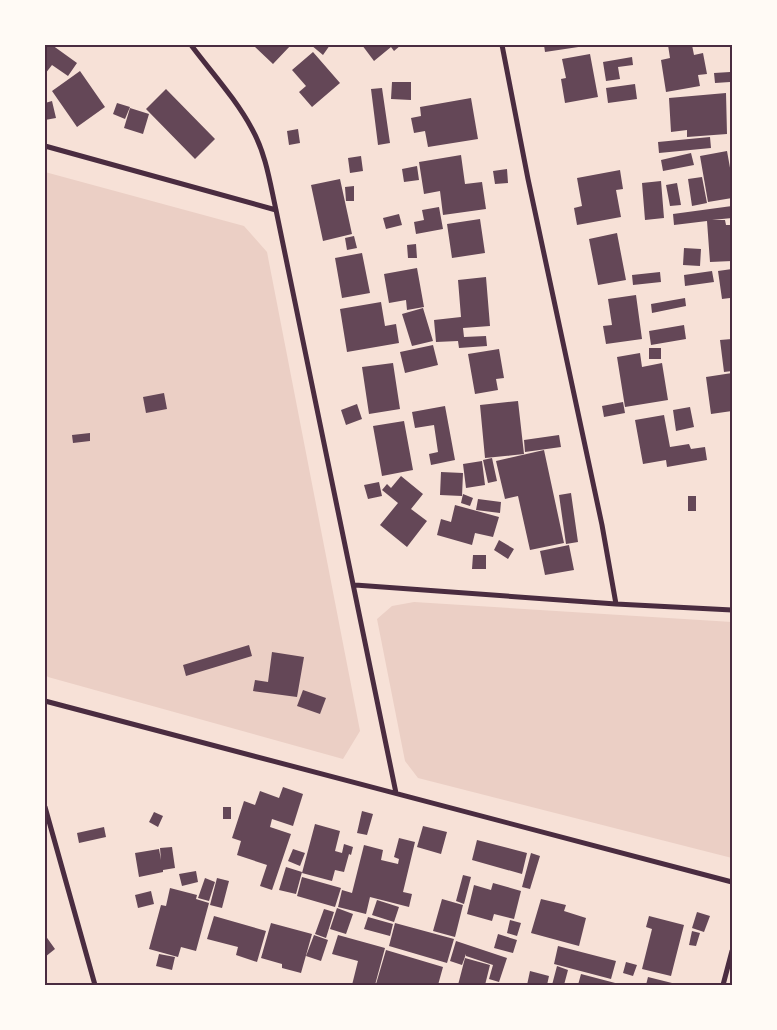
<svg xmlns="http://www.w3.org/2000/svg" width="777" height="1030" font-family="'Source Sans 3',sans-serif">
<rect width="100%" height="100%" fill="#f7e1d7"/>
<path fill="#ebcfc5" d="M 45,172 L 244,226 L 267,252 L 360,731 L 343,759 L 48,677 L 45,674 Z
M 414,602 L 732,622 L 732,858 L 418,778 L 405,761 L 377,619 L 392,606 Z"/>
<path fill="#644757" d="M 45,45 L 52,45 L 77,63 L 68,76 L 52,65 L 45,74 Z
M 253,45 L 291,45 L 273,64 Z
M 311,45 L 330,45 L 323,55 Z
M 362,45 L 401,45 L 394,51 L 391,47 L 374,61 Z
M 544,45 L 585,45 L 585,46 L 545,52 Z
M 668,45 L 692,45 L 694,55 L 703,53 L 707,74 L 698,75 L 700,86 L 666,92 L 661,60 L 670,58 Z
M 313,52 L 340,83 L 312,107 L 299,92 L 306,86 L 292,70 Z
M 590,54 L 598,97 L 565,103 L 561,79 L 566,78 L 562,59 Z
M 632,57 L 633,65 L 618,67 L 620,79 L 606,81 L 603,62 Z
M 80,71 L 105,107 L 77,127 L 52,91 Z
M 730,72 L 730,82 L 715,83 L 714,73 Z
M 392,82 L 411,82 L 411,100 L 391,99 Z
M 635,84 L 637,99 L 608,103 L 606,88 Z
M 382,88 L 390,143 L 378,145 L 371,89 Z
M 166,89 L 215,139 L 195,159 L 146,109 Z
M 726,93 L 727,134 L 687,137 L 687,130 L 671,132 L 669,98 Z
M 471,98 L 478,139 L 428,147 L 425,131 L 414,133 L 411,118 L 421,116 L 420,107 Z
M 52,101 L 56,118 L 45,120 L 45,103 Z
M 117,103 L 130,107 L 125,119 L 113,114 Z
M 130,108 L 149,114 L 143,134 L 124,128 Z
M 298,129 L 300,143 L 289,145 L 287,131 Z
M 710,137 L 711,148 L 659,153 L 658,142 Z
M 727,151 L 732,179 L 732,198 L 708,202 L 700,156 Z
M 691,153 L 694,165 L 663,171 L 661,160 Z
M 461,155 L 465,184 L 482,182 L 486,209 L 443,215 L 440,191 L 424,194 L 419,162 Z
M 361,156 L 363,171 L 350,173 L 348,158 Z
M 417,166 L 419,180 L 404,182 L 402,169 Z
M 507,169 L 508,183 L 495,184 L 493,171 Z
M 620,170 L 623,189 L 616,190 L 621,217 L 577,225 L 574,208 L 582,206 L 577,178 Z
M 702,177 L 707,203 L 692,206 L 688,179 Z
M 340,179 L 352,234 L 323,241 L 311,185 Z
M 661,181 L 664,218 L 645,220 L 642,183 Z
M 677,183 L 681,205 L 670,206 L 666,185 Z
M 354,186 L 354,201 L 346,201 L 345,187 Z
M 732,206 L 732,218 L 712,220 L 725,220 L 726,225 L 732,225 L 732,261 L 710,262 L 707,221 L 674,225 L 673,214 Z
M 439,207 L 443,229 L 416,234 L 414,222 L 424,220 L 422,210 Z
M 399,214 L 402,225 L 386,229 L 383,218 Z
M 480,219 L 485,253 L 452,258 L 447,224 Z
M 617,233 L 626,280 L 598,285 L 589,239 Z
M 354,236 L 357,248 L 347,250 L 345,238 Z
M 416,244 L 417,258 L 408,258 L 407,245 Z
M 684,248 L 701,249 L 700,266 L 683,265 Z
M 362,253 L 370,293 L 342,298 L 335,258 Z
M 417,268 L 424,307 L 407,310 L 406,300 L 389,303 L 384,274 Z
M 732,269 L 732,302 L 731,302 L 730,298 L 722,299 L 718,271 Z
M 712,271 L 714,282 L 685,286 L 684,275 Z
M 660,272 L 661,282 L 633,285 L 632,275 Z
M 486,277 L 490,326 L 463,328 L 464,337 L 486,336 L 487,346 L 459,348 L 458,341 L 436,342 L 434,320 L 461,317 L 458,280 Z
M 636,295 L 642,339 L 606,344 L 603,326 L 612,325 L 608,299 Z
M 685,298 L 686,306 L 652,313 L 651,304 Z
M 381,302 L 385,326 L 396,324 L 399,343 L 347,352 L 340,309 Z
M 423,308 L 433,341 L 412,346 L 402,314 Z
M 684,325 L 686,339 L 651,345 L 649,331 Z
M 732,339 L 732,371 L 724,372 L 720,340 Z
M 433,345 L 438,365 L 405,373 L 400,352 Z
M 649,348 L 661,348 L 661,359 L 649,359 Z
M 499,349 L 504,378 L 496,379 L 498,390 L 475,394 L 468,354 Z
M 640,353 L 642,367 L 662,363 L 668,400 L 625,407 L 617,357 Z
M 393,363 L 400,409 L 369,414 L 362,367 Z
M 732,373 L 732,411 L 711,414 L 706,377 Z
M 164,393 L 167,409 L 146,413 L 143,397 Z
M 518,401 L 524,454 L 485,458 L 480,405 Z
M 623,402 L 625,413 L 604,417 L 602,406 Z
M 357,404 L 362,419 L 346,425 L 341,410 Z
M 445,406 L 455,460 L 431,465 L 429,454 L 438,452 L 434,425 L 415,428 L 412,412 Z
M 690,407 L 694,427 L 676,431 L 673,410 Z
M 664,415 L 670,447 L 689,444 L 691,449 L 705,447 L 707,460 L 667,467 L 666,460 L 643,464 L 635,420 Z
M 404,421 L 413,470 L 382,476 L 373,426 Z
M 90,433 L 90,441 L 73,443 L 72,435 Z
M 559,435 L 561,447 L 525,452 L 524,440 Z
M 544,450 L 564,543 L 530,550 L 518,496 L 505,499 L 496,461 Z
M 492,458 L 497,481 L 488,483 L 483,460 Z
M 482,461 L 485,485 L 466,488 L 463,464 Z
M 441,472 L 463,473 L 462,496 L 440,495 Z
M 401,476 L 423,494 L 411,509 L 427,521 L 407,547 L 380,525 L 398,503 L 382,490 L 387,484 L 391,488 Z
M 379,482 L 382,496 L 368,499 L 364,485 Z
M 571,493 L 578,542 L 566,544 L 559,495 Z
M 463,494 L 473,498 L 470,506 L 461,503 Z
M 688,496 L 696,496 L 696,511 L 688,511 Z
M 478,499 L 501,502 L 500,513 L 476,510 Z
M 455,505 L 499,517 L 493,537 L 475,533 L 472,545 L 437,535 L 441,519 L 451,522 Z
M 499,540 L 514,549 L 508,559 L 494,550 Z
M 569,545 L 574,570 L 545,575 L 540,551 Z
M 473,555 L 486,555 L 486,569 L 472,569 Z
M 249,645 L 252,656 L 186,676 L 183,665 Z
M 272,652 L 304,657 L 297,697 L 253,691 L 255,680 L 268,682 Z
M 303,690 L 326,698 L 320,714 L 297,706 Z
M 283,787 L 303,794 L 293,826 L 272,819 L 270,827 L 291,834 L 272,890 L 260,886 L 267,865 L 237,855 L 241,841 L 232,838 L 244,801 L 255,805 L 260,791 L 279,798 Z
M 223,807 L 231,807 L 231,819 L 223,819 Z
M 362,811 L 373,814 L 367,835 L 357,833 Z
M 154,812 L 163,816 L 158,827 L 149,822 Z
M 315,824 L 340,831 L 335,851 L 342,853 L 344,844 L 353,847 L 351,855 L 349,854 L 344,872 L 335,870 L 332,881 L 302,873 Z
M 423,826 L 447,832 L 441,854 L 417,847 Z
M 104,827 L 106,837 L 79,843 L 77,833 Z
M 399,838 L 415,842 L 403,892 L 412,894 L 409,907 L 370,897 L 366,914 L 338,907 L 342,890 L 352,893 L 364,845 L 383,850 L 381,860 L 398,864 L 399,859 L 394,857 Z
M 477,840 L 527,853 L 522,874 L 472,860 Z
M 172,847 L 175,868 L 163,870 L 163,872 L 139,877 L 135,853 L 159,849 L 161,860 L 160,848 Z
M 293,849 L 305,853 L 300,866 L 288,861 Z
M 531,853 L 540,856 L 530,889 L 522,887 Z
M 286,867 L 302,872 L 296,894 L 279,890 Z
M 196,871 L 198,882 L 182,886 L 179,874 Z
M 463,875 L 471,877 L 464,904 L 456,901 Z
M 302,877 L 341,888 L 335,907 L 297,896 Z
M 205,878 L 215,882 L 209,901 L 198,898 Z
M 217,878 L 229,881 L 222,908 L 210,905 Z
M 493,883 L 521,891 L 514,919 L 494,914 L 492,921 L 467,914 L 474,885 L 491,890 Z
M 170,888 L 197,895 L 196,899 L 209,903 L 196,951 L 181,947 L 178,957 L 149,949 L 161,905 L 166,906 Z
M 151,891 L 154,904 L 138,908 L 135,895 Z
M 442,899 L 463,905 L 455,937 L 433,931 Z
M 541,899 L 566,905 L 564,911 L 586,918 L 579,946 L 531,933 Z
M 377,900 L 399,907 L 394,922 L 372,915 Z
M 337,908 L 353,914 L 346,934 L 330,929 Z
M 324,909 L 334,912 L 326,938 L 315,934 Z
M 697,912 L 710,916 L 704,932 L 692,928 Z
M 214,916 L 266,931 L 257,962 L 236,955 L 238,947 L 207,939 Z
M 649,916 L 684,925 L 671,976 L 642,969 L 652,929 L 646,927 Z
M 368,917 L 393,924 L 390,936 L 364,929 Z
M 510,920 L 521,923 L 517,936 L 507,933 Z
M 271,923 L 312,934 L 301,973 L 282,968 L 282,964 L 261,958 Z
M 395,923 L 454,939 L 447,963 L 389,946 Z
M 692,931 L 700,933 L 696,946 L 689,945 Z
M 498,934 L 517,940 L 513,953 L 494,948 Z
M 45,935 L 55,949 L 45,957 Z
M 314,935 L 328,940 L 321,961 L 306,956 Z
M 338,935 L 385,948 L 375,985 L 352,985 L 358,961 L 332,954 Z
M 456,941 L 507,958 L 499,982 L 489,979 L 493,965 L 466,956 L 466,954 L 462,965 L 450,961 Z
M 558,946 L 616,961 L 611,979 L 554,964 Z
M 386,950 L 443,967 L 438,985 L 376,984 Z
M 159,954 L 175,957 L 172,970 L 156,966 Z
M 465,958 L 490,965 L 485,985 L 458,985 Z
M 626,962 L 637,965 L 633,976 L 623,973 Z
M 557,966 L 568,970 L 564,985 L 552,985 Z
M 530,971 L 549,976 L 547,985 L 527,985 Z
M 581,974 L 619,984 L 618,985 L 578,985 Z
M 648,977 L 676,984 L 676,985 L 646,985 Z"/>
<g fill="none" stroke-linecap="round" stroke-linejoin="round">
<path stroke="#4a2c40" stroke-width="5" d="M 191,45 C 212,73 236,99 252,129 C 266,154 270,183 276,210 L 396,793
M 502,45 L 528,179 L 602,525 L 616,604
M 45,146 L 276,210
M 355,585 L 616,604 L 732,610
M 45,701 L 732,882
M 45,807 L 95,985
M 723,985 L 732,951"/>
</g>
<rect width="777" height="1030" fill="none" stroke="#fffaf5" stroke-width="92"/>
<rect x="46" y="46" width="685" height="938" fill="none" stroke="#4a2c40" stroke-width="2"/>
</svg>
